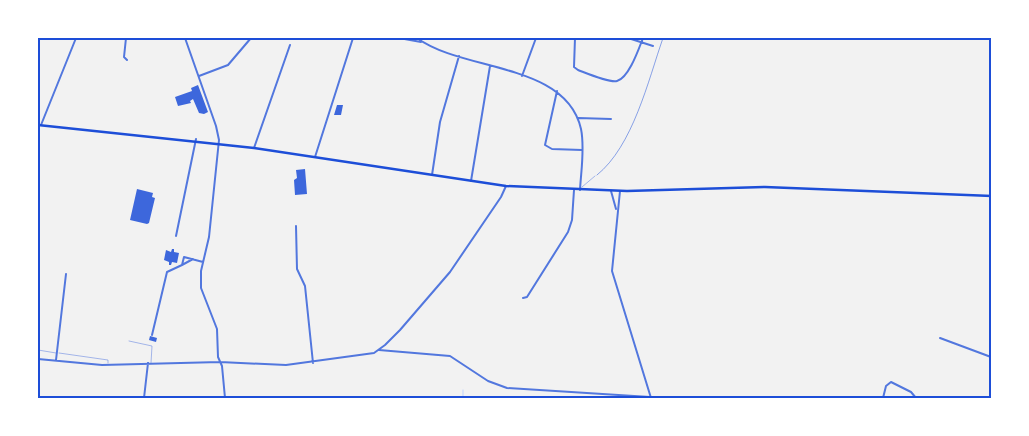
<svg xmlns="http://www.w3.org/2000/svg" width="1029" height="436" font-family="Spectral,serif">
<rect width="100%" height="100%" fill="#f2f2f2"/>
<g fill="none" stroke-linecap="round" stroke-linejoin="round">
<path stroke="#bfd3fe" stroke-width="1" d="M 463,398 L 463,390"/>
</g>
<path fill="#3d67dc" d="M 198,85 L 208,112 L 204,114 L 199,113 L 193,99 L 190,101 L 191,103 L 178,106 L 175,97 L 192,91 L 191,88 Z
M 337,105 L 343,105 L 341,115 L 334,115 Z
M 305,169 L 307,194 L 295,195 L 294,180 L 297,178 L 296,170 Z
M 137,189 L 153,193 L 152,197 L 155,198 L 149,223 L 147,224 L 130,220 Z
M 172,249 L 174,249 L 174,252 L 179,253 L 177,263 L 172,262 L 171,265 L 169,265 L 169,262 L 164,260 L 166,250 L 171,252 Z
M 150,336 L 157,338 L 156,342 L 149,340 Z"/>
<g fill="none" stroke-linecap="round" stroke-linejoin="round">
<path stroke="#1d4ed8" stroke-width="0.5" d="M 597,175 C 633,146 648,81 663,38"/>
<path stroke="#5277de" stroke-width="0.5" d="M 582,187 L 595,176
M 129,341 L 152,346 L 151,363
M 38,350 L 56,353
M 59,353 L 108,360 L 108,363"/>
<path stroke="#5277de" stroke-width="2" d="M 126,38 L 124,57 L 127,60
M 185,38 L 216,126 L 219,140 L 209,237 L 201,271 L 201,288 L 217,329 L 218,357 L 222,366 L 225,398
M 399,38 L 421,42 L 422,38
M 417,38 C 463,72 566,62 581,129 C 585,148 581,171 580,190
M 575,38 L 574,67 L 578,70 C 586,73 609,83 617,81 C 629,78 639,48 643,38
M 628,38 L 653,46
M 199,76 L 228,65 L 251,38
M 522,76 L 536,38
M 557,91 L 545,145 L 552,149 L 582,150
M 578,118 L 611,119
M 41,125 L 76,38
M 254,148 L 290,45
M 315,157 L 353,38
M 432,175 L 440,122 L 459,56
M 471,181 L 490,66
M 296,226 L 297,269 L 305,286 L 313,363
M 176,236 L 196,139
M 193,259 L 182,265 L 184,257 L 203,262
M 992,290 L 992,298
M 523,298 L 527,297 L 568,232 L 572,220 L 574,190
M 152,335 L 167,272 L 182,265
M 940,338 L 991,357
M 992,346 L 992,361
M 379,350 L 450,356 L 488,381 L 507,388 L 650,397
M 38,359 L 102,365 L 220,362 L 286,365 L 374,353 L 385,345 L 400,330 L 450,272 L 501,197 L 506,186
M 56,360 L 66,274
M 144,398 L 148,363
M 883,398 L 886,386 L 891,382 L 911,392 L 916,398"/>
<path stroke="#5277de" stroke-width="2" d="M 611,191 L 616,209
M 620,191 L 612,271 L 651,398"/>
<path stroke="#1d4ed8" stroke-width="2.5" d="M 38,125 L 254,148 L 506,186 L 627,191 L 765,187 L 992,196"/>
</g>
<rect width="1029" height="436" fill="none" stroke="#ffffff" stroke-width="78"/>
<rect x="39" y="39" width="951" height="358" fill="none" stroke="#1d4ed8" stroke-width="2"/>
</svg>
